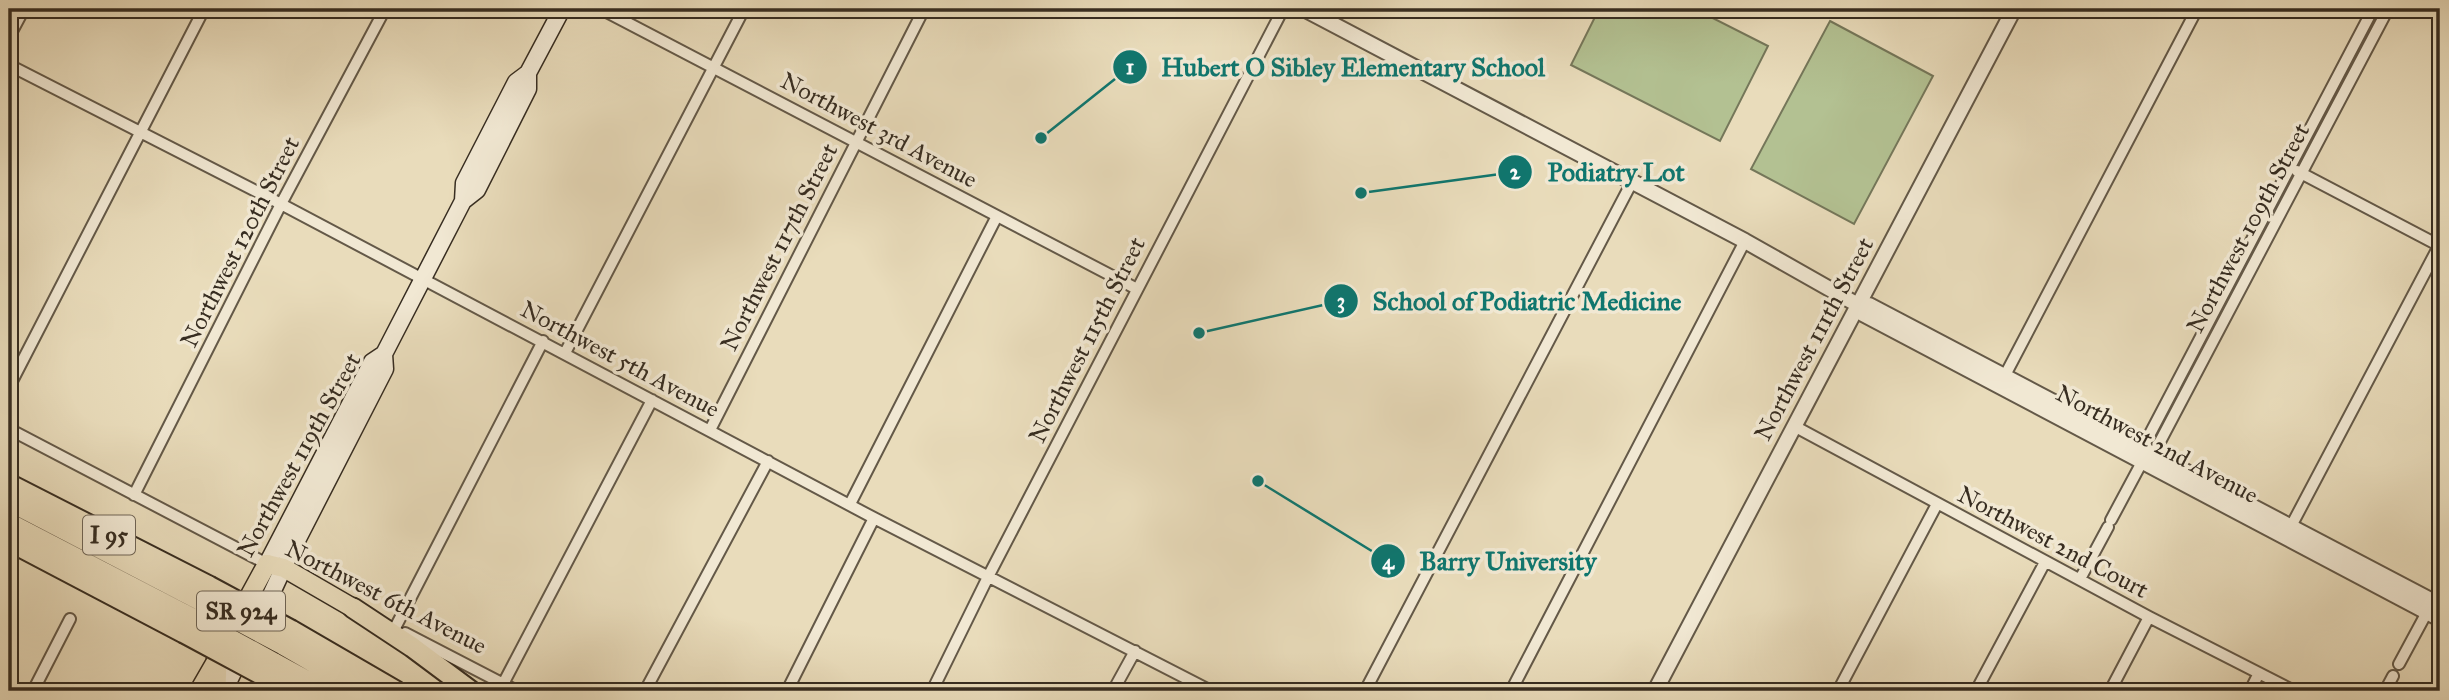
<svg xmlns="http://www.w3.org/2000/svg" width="2449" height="700" font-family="'IM FELL Great Primer',serif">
<rect width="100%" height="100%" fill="#e9dcbb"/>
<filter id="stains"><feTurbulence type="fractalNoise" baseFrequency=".00286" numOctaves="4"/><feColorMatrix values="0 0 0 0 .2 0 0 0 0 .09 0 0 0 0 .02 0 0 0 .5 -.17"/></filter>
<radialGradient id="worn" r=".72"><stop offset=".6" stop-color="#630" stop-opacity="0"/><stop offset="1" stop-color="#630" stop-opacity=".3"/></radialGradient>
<path fill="#b3c192" stroke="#75775a" stroke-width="2" d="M 1599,9 L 1695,9 L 1768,46 L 1720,141 L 1571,65 Z
M 1830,21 L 1933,76 L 1854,224 L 1751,169 Z"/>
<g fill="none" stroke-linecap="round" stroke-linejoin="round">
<defs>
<path id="minor" d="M 601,9 L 1137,289
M 9,37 L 24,9
M 9,65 L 281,204 L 874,518 L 1211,691
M 2297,171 L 2440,246
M 565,353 L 744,9
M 2002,381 L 2197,9
M 9,387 L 204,9
M 1794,426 L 2149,617 L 2294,691
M 9,429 L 267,564
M 710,430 L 924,9
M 2147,459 L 2153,455 L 2388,9
M 134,495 L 281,204 L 385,9
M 850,504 L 997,216
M 2111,520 L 2142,462 L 2142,449 L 2373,9
M 2288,532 L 2440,244
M 2080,579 L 2108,527
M 395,628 L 543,341
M 405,633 L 517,691
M 2399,664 L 2440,588
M 503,684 L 652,400
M 33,691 L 70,619
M 645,691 L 768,461
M 787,691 L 874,518
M 932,691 L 989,575 L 1283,9
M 1113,691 L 1135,651
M 1365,691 L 1632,182
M 1511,691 L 1745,241
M 1838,691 L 1937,504
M 1976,691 L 2045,562
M 2110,691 L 2149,617
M 2250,691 L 2259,673
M 2385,691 L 2393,676"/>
<path id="tertiary" d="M 1304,9 L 1745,241 L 1858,305 L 1869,305 L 2440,605
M 1858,305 L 1863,314 L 2440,619
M 1655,691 L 2014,9"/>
<path id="secondary" d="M 463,201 L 477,190 L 528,89 L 528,73 L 562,9
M 267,564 L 372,362 L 384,354 L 463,201 L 464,183 L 516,82 L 528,73
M 258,623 L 288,558 L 385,369 L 384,354
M 224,691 L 243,652"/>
<path id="primary" d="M 267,564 L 284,568 L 353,608"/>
<path id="trunk" d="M 238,617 L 267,564
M 199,691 L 218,658"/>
<path id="motorway" d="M 9,484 L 209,586
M 9,501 L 201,601
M 9,523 L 192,618
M 9,541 L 184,633
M 353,608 L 412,647 L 471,691
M 291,630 L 396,691
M 283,645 L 363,691
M 273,662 L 326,691
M 266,677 L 293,691
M 216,691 L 217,659"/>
</defs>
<use href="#minor" stroke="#645948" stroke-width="14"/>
<use href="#tertiary" stroke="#645948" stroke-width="18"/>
<use href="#secondary" stroke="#372d21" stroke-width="19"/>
<use href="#primary" stroke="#372d21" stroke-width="21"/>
<use href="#trunk" stroke="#372d21" stroke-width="21"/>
<use href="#motorway" stroke="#372d21" stroke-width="23"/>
<use href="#minor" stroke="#f1e8d3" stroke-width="10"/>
<use href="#tertiary" stroke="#f1e8d3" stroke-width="14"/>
<use href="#secondary" stroke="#f1e8d3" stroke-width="16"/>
<use href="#primary" stroke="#e9dcbb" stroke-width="18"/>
<use href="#trunk" stroke="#e9dcbb" stroke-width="18"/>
<use href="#motorway" stroke="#e9dcbb" stroke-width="19"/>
<defs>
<path id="motorway-bridge" d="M 209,586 L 291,630
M 201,601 L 283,645
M 192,618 L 273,662
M 184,633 L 266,677"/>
</defs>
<use href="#motorway-bridge" stroke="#372d21" stroke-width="23" stroke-linecap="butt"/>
<use href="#motorway-bridge" stroke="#e9dcbb" stroke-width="19"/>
</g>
<g text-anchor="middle" stroke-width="7" stroke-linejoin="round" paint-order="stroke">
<g fill="#f1e8d3" stroke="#6f6556" stroke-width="2">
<rect x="83" y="515.5" width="52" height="39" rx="5"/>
<rect x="197" y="591.5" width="88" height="39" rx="5"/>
</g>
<g font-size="23" font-weight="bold" fill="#372d21">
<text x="109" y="543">I 95</text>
<text x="241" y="619">SR 924</text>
</g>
<g font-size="24" fill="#372d21" stroke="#f1e8d3">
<text transform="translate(879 130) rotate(28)" y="8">Northwest 3rd Avenue</text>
<text transform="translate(2248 228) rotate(-62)" y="8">Northwest 109th Street</text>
<text transform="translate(240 242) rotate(-63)" y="8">Northwest 120th Street</text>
<text transform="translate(779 247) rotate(-63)" y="8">Northwest 117th Street</text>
<text transform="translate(1814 339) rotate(-62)" y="8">Northwest 111th Street</text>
<text transform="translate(1087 340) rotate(-63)" y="8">Northwest 115th Street</text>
<text transform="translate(620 359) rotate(28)" y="8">Northwest 5th Avenue</text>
<text transform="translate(2157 444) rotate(28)" y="8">Northwest 2nd Avenue</text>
<text transform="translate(299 455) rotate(-61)" y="8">Northwest 119th Street</text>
<text transform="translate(2053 542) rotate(28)" y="8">Northwest 2nd Court</text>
<text transform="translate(386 597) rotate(27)" y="8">Northwest 6th Avenue</text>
</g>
</g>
<path fill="none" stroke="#0f766e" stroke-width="2.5" d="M1041 138L1130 67M1361 193L1515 172M1199 333L1341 301M1258 481L1388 561"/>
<g fill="#0f766e" stroke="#f1e8d3" stroke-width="2.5">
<circle cx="1041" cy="138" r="7"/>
<circle cx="1361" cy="193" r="7"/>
<circle cx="1199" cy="333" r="7"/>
<circle cx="1258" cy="481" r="7"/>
<circle cx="1130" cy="67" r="18"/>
<circle cx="1515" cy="172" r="18"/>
<circle cx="1341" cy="301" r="18"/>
<circle cx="1388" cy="561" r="18"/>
</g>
<g font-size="21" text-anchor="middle" font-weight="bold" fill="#fff">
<text x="1130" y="74">1</text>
<text x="1515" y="179">2</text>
<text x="1341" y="308">3</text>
<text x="1388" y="569">4</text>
</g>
<g font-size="26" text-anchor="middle" font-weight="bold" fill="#0f766e" stroke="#f1e8d3" stroke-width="7" stroke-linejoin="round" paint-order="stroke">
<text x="1353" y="76">Hubert O Sibley Elementary School</text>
<text x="1616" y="181">Podiatry Lot</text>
<text x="1527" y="310">School of Podiatric Medicine</text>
<text x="1508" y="570">Barry University</text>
</g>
<rect width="2449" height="700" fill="none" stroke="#e9dcbb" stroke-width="35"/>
<rect x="10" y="10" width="2428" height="679" fill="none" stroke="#372d21" stroke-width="3.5"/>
<rect x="18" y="18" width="2414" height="665" fill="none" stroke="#372d21" stroke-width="2"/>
<rect width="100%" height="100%" filter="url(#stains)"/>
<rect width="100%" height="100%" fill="url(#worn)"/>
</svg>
